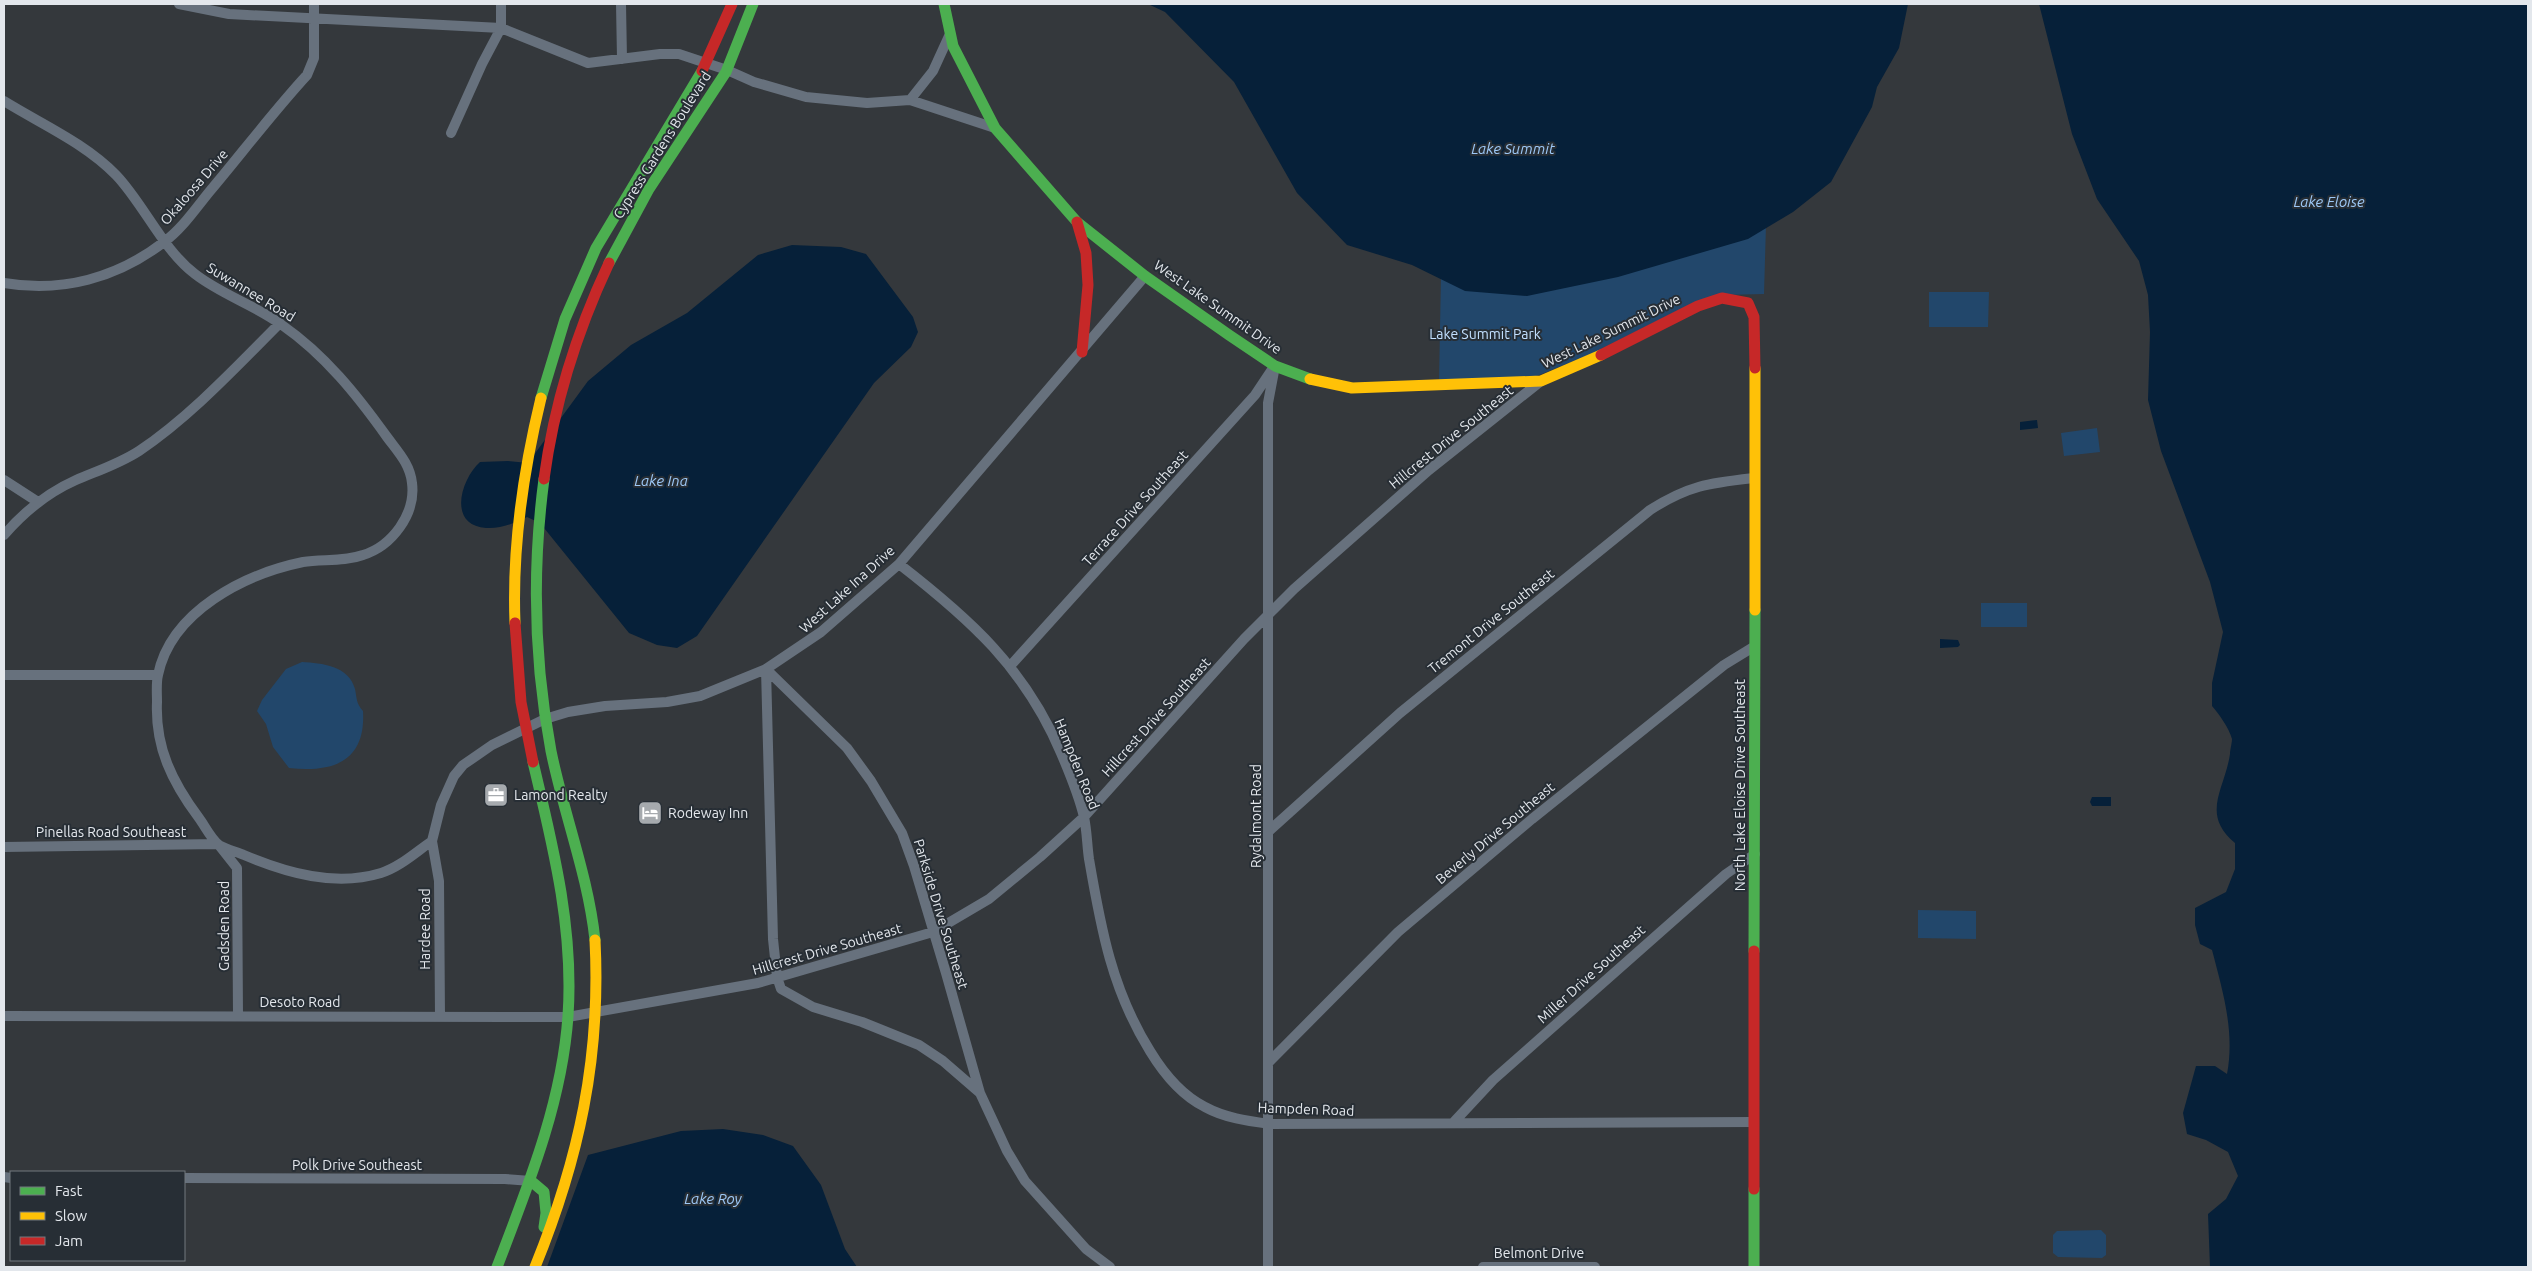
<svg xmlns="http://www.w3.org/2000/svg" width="2532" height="1271" font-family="Ubuntu,sans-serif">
<rect width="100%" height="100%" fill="#34383c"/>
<path fill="#22476b" d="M 1766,225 L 1764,294 L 1722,295 L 1697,301 L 1589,355 L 1534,377 L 1439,382 L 1441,275 Z
M 1929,292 L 1989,292 L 1988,327 L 1929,327 Z
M 2097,428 L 2100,452 L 2064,456 L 2061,433 Z
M 1981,603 L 2027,603 L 2027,627 L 1981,627 Z
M 302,662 C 322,663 349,666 355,689 C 357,699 356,703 363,711 C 366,761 334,773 289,768 L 273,747 L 266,724 L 257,711 L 262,700 L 286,669 Z
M 1918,910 L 1976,911 L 1976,939 L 1918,938 Z
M 2101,1230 L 2106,1235 L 2106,1255 L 2102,1258 L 2058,1257 L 2053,1253 L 2053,1235 L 2057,1231 Z"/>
<path fill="#062039" d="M 1148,4 L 1908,4 L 1899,48 L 1877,87 L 1872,107 L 1831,182 L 1793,212 L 1748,239 L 1618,277 L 1527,296 L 1465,291 L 1412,265 L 1347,245 L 1297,193 L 1234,82 L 1165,12 Z
M 2039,4 L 2528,4 L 2528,1267 L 2210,1267 L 2208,1214 L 2226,1199 L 2238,1176 L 2228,1152 L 2206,1140 L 2187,1134 L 2183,1113 L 2196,1066 L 2215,1066 L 2227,1074 C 2235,1032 2223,992 2212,950 L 2200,944 L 2195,925 L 2195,908 L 2226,892 L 2235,869 L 2235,843 C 2200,814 2225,789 2230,754 C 2230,750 2232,743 2232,739 C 2229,728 2219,714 2212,706 L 2212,683 L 2223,632 L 2210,582 L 2161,451 L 2148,400 L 2150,332 L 2148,295 L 2139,261 L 2097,199 L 2072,134 Z
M 792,245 L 841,247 L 866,254 L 913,317 L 918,332 L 911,347 L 874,383 L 697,636 L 677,648 L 657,645 L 629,633 L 540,523 L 527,517 C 514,523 501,529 486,528 C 447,525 461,479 480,462 L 508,461 L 528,463 L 588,381 L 631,345 L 687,313 L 758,255 Z
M 2037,420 L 2038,428 L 2020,430 L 2020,422 Z
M 1940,639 L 1958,640 L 1960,645 L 1958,647 L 1940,648 Z
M 2092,797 L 2111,797 L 2111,806 L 2092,806 L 2090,802 Z
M 723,1129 L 763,1135 L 793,1146 L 821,1185 L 845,1249 L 857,1267 L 547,1267 L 588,1155 L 681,1131 Z"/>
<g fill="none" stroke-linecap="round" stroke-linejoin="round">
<path stroke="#67717d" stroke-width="10" d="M 179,4 L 229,14 L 501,28 L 588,63 L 660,54 L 679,54 L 727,70 L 754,82 L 806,97 L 867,103 L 910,100 L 995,128
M 621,4 L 622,59
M 910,100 L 933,71 L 949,36
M 4,101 C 41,124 85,143 116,175 C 143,203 163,250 195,274 C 222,295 255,305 282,325 C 325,355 357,395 387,437 C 398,452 410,464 412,483 C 416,514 392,546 363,555 C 344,562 323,559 303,562 C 245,574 171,611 158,675 C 156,683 157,693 157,702 C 155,747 172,782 199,818 C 205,826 211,839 219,845 C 226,849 237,852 244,855 C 287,873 335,887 381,873 C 400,867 416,852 432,841 L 441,805 L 454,776 L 463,765 L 492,745 L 545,719 L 568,712 L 605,706 L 667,702 L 700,696 L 766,669 L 821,632 L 899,564 L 1145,276
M 451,133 L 482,64 L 501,28 L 501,4
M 4,283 C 62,293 117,278 164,242 C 182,229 196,208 210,191 C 242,153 273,112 307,75 L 314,58 L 314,4
M 4,480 L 38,502
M 4,535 C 23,513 49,492 76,480 C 97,471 119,464 139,451 C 191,416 236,367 280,323
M 899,564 C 970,619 1025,668 1061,753 C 1070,774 1079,796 1084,817 C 1087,831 1087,845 1089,859 C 1101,929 1112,990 1150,1051 C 1164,1074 1181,1095 1205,1107 C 1225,1118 1248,1121 1270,1124 L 1754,1122
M 1011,665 L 1255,395 L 1273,368
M 766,669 L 773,939 L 777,977 L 781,989 L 813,1007 L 862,1022 L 919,1045 L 943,1061 L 980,1093 L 1007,1151 L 1025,1181 L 1086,1249 L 1110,1267
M 766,669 L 847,748 L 871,781 L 902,833 L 914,866 L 946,973 L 980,1093
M 4,675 L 158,675
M 1269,831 L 1400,713 L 1650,510 C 1689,485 1710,483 1754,478
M 432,841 L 439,881 L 440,1017
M 4,847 L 218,844 L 237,868 L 238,1015
M 4,1016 L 568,1017 L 758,983 L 933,932 L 989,899 L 1040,857 L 1084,817 L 1244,639 L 1294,589 L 1429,470 L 1541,381
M 1269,1062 L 1398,932 L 1532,819 L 1724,665 L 1755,646
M 1453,1123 L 1493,1080 L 1726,874 L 1755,854
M 4,1177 L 11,1178
M 184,1178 L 505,1179 L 531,1181
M 1268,1267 L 1268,403 L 1275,366
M 1483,1267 L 1595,1267"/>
<path stroke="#4caf50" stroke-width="11" d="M 944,4 L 953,46 L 995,128 L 1077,222 L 1145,276 L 1229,335 L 1275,366 L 1310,379
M 609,263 L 649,189 L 726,72 L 753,4
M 541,398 L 565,319 L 596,248 L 702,71
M 544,479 C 532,570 534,661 551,751 C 564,815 588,875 595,940
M 1754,951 L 1755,610
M 531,1181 L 544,1192 L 546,1213 L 544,1227
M 497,1267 C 528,1186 562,1103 568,1016 C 574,929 553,846 533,762
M 1754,1267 L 1754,1189"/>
<path stroke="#ffc107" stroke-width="11" d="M 1310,379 L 1352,388 L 1541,381 L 1601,355
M 1755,610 L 1755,368
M 515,623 C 512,547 523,472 541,398
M 535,1267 C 579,1159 601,1058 595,940"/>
<path stroke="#c62828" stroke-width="11" d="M 702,71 L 732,4
M 1077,222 L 1086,253 L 1088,285 L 1082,352
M 1601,355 L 1698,306 L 1722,298 L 1748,303 L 1754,317 L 1755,368
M 544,479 C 554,405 577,331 609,263
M 515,623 L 521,702 L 533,762
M 1754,1189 L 1754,951"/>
</g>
<defs>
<symbol id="office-square" viewBox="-11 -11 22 22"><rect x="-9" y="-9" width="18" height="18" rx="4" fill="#a6aaae" stroke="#272e35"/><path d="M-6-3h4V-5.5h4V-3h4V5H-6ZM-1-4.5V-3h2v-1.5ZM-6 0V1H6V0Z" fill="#fff"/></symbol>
<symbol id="hotel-square" viewBox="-11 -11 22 22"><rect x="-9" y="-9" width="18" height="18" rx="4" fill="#a6aaae" stroke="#272e35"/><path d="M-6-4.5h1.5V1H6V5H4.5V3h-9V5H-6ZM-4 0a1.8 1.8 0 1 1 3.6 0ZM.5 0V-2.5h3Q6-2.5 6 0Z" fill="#fff"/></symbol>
</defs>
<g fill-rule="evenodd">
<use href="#office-square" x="482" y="781" width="28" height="28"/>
<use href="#hotel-square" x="636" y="799" width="28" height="28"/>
</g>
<g text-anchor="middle" stroke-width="4" stroke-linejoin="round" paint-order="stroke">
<g font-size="14" fill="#e3e7ec" stroke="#272e35">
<text transform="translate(662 145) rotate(-58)" y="5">Cypress Gardens Boulevard</text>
<text transform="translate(194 187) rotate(-49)" y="5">Okaloosa Drive</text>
<text transform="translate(251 292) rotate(31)" y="5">Suwannee Road</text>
<text transform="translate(1218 307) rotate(35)" y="5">West Lake Summit Drive</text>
<text transform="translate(1611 331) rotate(-26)" y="5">West Lake Summit Drive</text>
<text transform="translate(1451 437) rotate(-39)" y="5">Hillcrest Drive Southeast</text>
<text transform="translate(1135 508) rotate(-48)" y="5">Terrace Drive Southeast</text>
<text transform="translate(847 589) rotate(-42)" y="5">West Lake Ina Drive</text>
<text transform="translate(1491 621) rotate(-39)" y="5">Tremont Drive Southeast</text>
<text transform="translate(1156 717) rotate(-48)" y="5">Hillcrest Drive Southeast</text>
<text transform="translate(1077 764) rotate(68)" y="5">Hampden Road</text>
<text transform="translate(1740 785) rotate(-90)" y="5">North Lake Eloise Drive Southeast</text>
<text transform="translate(1256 816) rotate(-90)" y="5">Rydalmont Road</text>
<text x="111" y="837">Pinellas Road Southeast</text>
<text transform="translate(1495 833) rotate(-40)" y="5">Beverly Drive Southeast</text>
<text transform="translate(941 914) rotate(73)" y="5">Parkside Drive Southeast</text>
<text transform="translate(224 926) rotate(-90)" y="5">Gadsden Road</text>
<text transform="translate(425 929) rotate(-90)" y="5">Hardee Road</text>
<text transform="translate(827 949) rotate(-16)" y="5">Hillcrest Drive Southeast</text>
<text transform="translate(1591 974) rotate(-42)" y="5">Miller Drive Southeast</text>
<text x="300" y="1007">Desoto Road</text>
<text transform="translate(1306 1109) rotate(2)" y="5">Hampden Road</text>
<text x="357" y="1170">Polk Drive Southeast</text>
<text x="1539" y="1258">Belmont Drive</text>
</g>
<g font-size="14" fill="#c3e0ff" stroke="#272e35">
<text x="1485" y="339">Lake Summit Park</text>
</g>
<g font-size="14" fill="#e3e7ec" stroke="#272e35" text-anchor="start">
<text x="514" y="800">Lamond Realty</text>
<text x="668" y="818">Rodeway Inn</text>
</g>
<g font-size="15" font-style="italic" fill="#9dc8f6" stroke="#272e35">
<text x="1513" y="154">Lake Summit</text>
<text x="2329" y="207">Lake Eloise</text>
<text x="661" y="486">Lake Ina</text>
<text x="713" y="1204">Lake Roy</text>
</g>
</g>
<rect width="2532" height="1271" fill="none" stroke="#e3e7ec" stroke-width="10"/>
<rect x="10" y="1171" width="175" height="90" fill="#272e35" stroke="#72787e"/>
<rect x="20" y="1187" width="25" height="8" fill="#4caf50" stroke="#72787e"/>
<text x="55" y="1196" font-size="15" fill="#e3e7ec">Fast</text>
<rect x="20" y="1212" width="25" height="8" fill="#ffc107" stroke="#72787e"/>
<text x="55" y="1221" font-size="15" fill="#e3e7ec">Slow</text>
<rect x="20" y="1237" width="25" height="8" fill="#c62828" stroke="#72787e"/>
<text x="55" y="1246" font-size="15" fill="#e3e7ec">Jam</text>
</svg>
